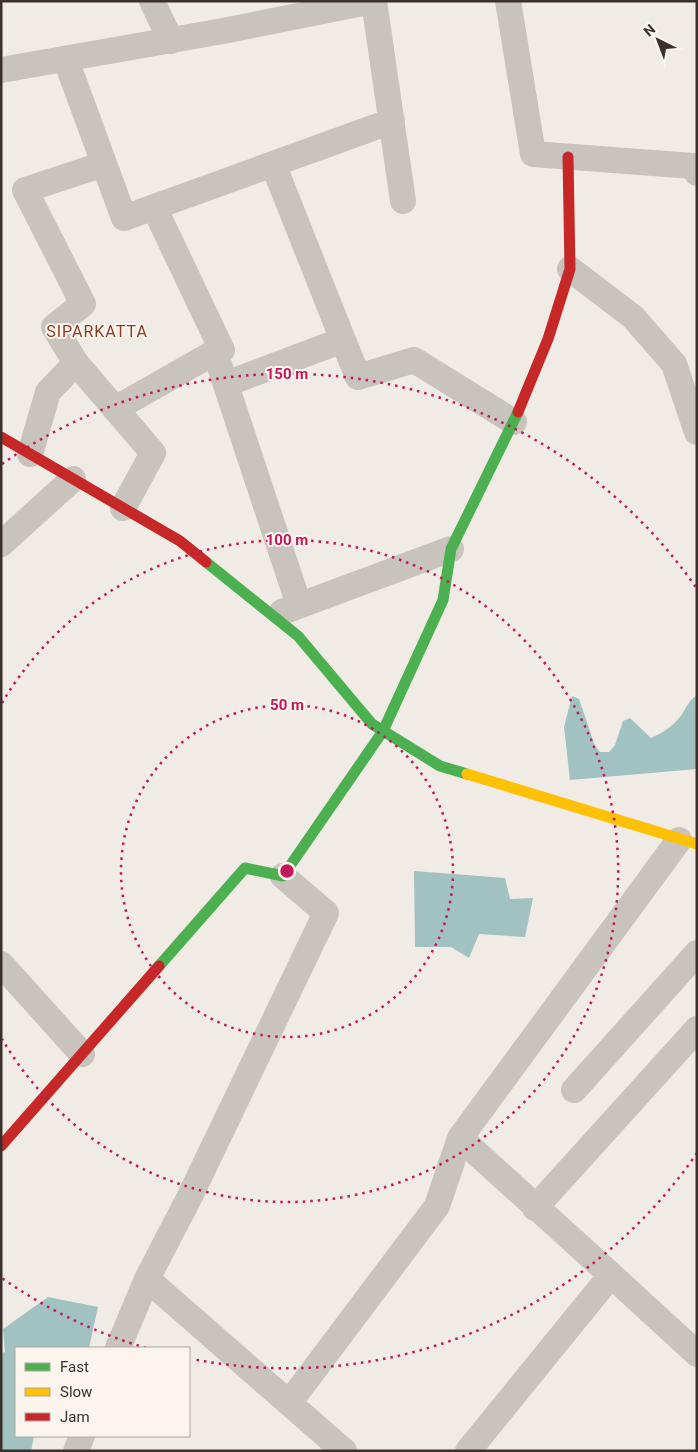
<svg xmlns="http://www.w3.org/2000/svg" width="698" height="1452" font-family="Roboto,sans-serif">
<rect width="100%" height="100%" fill="#f0ebe5"/>
<path fill="#a1c2c1" d="M 697,695 L 697,769 L 570,780 L 564,727 L 572,696 L 579,699 L 595,746 L 600,752 L 609,752 L 615,745 L 623,721 L 630,718 L 651,738 C 661,734 673,726 680,717 C 686,709 688,701 697,695 Z
M 414,871 L 505,878 L 510,899 L 533,898 L 525,937 L 479,934 L 469,958 L 451,947 L 415,947 Z
M 48,1297 L 98,1307 L 89,1348 L 16,1348 L 16,1436 L 34,1436 L 31,1451 L 1,1451 L 1,1353 L 5,1352 L 3,1329 Z"/>
<g fill="none" stroke-linecap="round" stroke-linejoin="round">
<path stroke="#c9c3be" stroke-width="26" d="M 152,1 L 171,41
M 374,1 L 403,201
M 508,1 L 533,154 L 693,166 L 697,173
M 66,60 L 124,218 L 392,121
M 1,70 L 223,31 L 373,1
M 154,207 L 222,350 L 215,352
M 570,269 L 633,317 L 674,364 L 697,432
M 343,340 L 358,377 L 414,360 L 514,422
M 76,363 L 153,453 L 123,508
M 226,384 L 343,340 L 273,164
M 115,409 L 215,352 L 299,605
M 30,454 L 48,392 L 76,363 L 54,327 L 83,304 L 25,190 L 104,164
M 1,544 L 73,479
M 282,612 L 451,549
M 283,876 L 326,913 L 189,1198 L 147,1279 L 344,1451
M 1,964 L 82,1054
M 574,1090 L 697,953
M 460,1138 L 611,1275
M 535,1208 L 697,1029
M 118,1348 L 147,1279
M 289,1403 L 437,1206 L 460,1138 L 679,840
M 76,1451 L 82,1436
M 468,1451 L 611,1275 L 697,1354"/>
<path stroke="#4caf50" stroke-width="11" d="M 206,562 L 298,636 L 372,724 L 440,766 L 467,774
M 159,966 L 245,868 L 283,876 L 383,731 L 443,600 L 451,549 L 518,412"/>
<path stroke="#ffc107" stroke-width="11" d="M 467,774 L 697,844"/>
<path stroke="#c62828" stroke-width="11" d="M 518,412 L 548,339 L 570,269 L 568,157
M 1,437 L 180,541 L 206,562
M 1,1146 L 159,966"/>
</g>
<g fill="none" stroke="#c2185b" stroke-width="2.5" stroke-dasharray="2.5 5">
<circle cx="287" cy="871" r="166"/>
<path d="M2 703A331 331 0 1 1 2 1039"/>
<path d="M697 1153A497 497 0 0 1 192 1359M146 1348A497 497 0 0 1 2 1278M2 464A497 497 0 0 1 697 589"/>
</g>
<g text-anchor="middle" stroke-width="4" stroke-linejoin="round" paint-order="stroke">
<g font-size="16" letter-spacing="1" fill="#8c3b22" stroke="#fbf5ee">
<text x="97" y="337">SIPARKATTA</text>
</g>
</g>
<circle cx="287" cy="871" r="8" fill="#c2185b" stroke="#fbf5ee" stroke-width="2.5"/>
<g font-size="15" text-anchor="middle" font-weight="bold" fill="#c2185b" stroke="#fbf5ee" stroke-width="4" stroke-linejoin="round" paint-order="stroke">
<text x="287" y="379">150 m</text>
<text x="287" y="545">100 m</text>
<text x="287" y="710">50 m</text>
</g>
<rect width="698" height="1452" fill="none" stroke="#3b302b" stroke-width="5"/>
<rect x="15" y="1347" width="175" height="90" fill="#fbf5ee" stroke="#aea6a0"/>
<rect x="25" y="1363" width="25" height="8" fill="#4caf50" stroke="#aea6a0"/>
<text x="60" y="1372" font-size="15" fill="#3b302b">Fast</text>
<rect x="25" y="1388" width="25" height="8" fill="#ffc107" stroke="#aea6a0"/>
<text x="60" y="1397" font-size="15" fill="#3b302b">Slow</text>
<rect x="25" y="1413" width="25" height="8" fill="#c62828" stroke="#aea6a0"/>
<text x="60" y="1422" font-size="15" fill="#3b302b">Jam</text>
<g transform="translate(658 40) rotate(318)" stroke="#fbf5ee" stroke-width="4" paint-order="stroke">
<path d="M0-4L9 19L0 12L-9 19Z" fill="#3b302b"/>
<text y="-8" font-size="14" font-weight="bold" text-anchor="middle" fill="#3b302b">N</text>
</g>
</svg>
